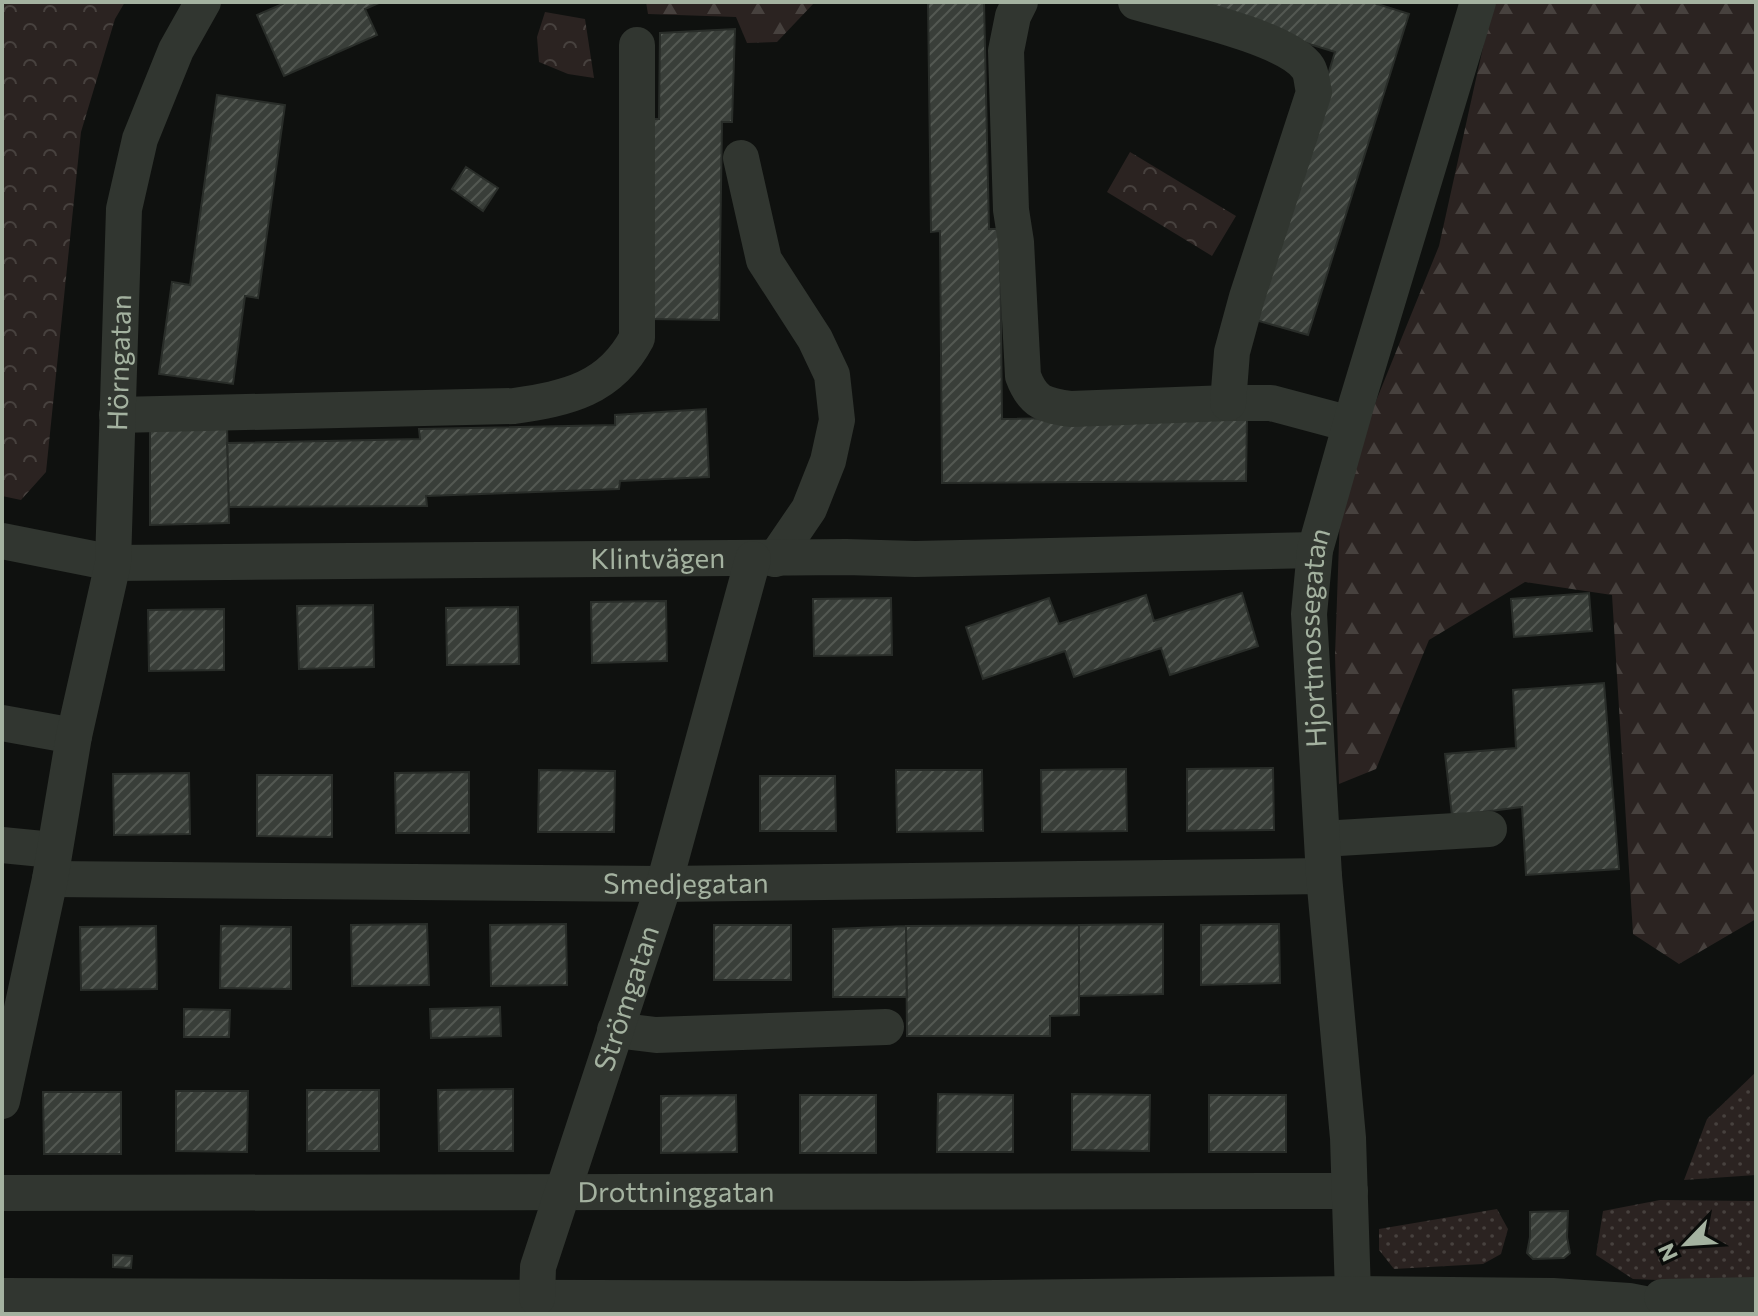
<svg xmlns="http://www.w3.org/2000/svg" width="1758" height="1316" font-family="Commissioner,sans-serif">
<defs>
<pattern id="grass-dots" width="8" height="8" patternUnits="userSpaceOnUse" patternTransform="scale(2)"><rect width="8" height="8" fill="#2b2321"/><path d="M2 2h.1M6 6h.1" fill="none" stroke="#47413e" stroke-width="1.8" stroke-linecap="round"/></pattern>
<pattern id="forest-firs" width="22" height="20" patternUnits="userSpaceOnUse" patternTransform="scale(2)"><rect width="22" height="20" fill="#2b2321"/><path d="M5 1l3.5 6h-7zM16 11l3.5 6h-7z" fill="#47413e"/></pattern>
<pattern id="park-crowns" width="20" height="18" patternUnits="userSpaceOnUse" patternTransform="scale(2)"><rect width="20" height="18" fill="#2b2321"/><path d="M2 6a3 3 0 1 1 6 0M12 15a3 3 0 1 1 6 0" fill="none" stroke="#47413e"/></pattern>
<pattern id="building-hatch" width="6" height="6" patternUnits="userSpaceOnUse" patternTransform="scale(2)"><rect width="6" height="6" fill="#393e39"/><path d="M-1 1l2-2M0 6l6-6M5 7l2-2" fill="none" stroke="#535852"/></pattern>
</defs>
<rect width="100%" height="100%" fill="#0f110f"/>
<path fill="url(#grass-dots)" d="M 1756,1072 L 1756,1175 L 1684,1180 L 1707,1119 Z
M 1660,1200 L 1756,1201 L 1756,1281 L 1707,1282 L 1633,1279 L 1596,1255 L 1603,1211 Z
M 1497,1209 L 1508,1229 L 1501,1254 L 1483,1264 L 1394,1269 L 1379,1250 L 1379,1229 Z"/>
<path fill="url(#forest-firs)" d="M 646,2 L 815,2 L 777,42 L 747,43 L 736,17 L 648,14 Z
M 1493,2 L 1756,2 L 1756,919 L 1679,964 L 1633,934 L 1612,595 L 1525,582 L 1429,640 L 1376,769 L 1339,784 L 1335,655 L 1341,487 L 1439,246 Z"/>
<path fill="url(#park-crowns)" d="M 2,2 L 125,2 L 115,19 L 81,132 L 46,472 L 21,500 L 2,496 Z
M 545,12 L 585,19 L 594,78 L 568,74 L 539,62 L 537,37 Z
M 1130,152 L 1236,216 L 1212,256 L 1107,192 Z"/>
<path fill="url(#building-hatch)" stroke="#292d29" stroke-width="2" d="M 287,2 L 381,2 L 365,9 L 377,35 L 284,76 L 257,15 Z
M 928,2 L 984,2 L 989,229 L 1000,229 L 1002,419 L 1247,416 L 1246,481 L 942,483 L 940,231 L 931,232 Z
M 1175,2 L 1371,2 L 1409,14 L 1308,335 L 1252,319 L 1335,52 Z
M 735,29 L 732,122 L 722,122 L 719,320 L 649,319 L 650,119 L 659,119 L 660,33 Z
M 217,95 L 285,105 L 258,298 L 245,296 L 233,384 L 159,374 L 172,282 L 190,285 Z
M 466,167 L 498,188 L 483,211 L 452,189 Z
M 706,409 L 709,477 L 620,481 L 619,489 L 426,496 L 427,506 L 229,507 L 227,443 L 420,439 L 419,429 L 615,425 L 615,415 Z
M 150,423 L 227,423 L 229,523 L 150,525 Z
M 1242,593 L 1258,646 L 1170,675 L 1161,648 L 1074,677 L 1065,651 L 983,679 L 966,627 L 1049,598 L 1059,624 L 1146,595 L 1154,621 Z
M 1589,593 L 1592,631 L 1514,637 L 1511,599 Z
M 891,598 L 892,655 L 814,656 L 813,599 Z
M 666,601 L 667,661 L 592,663 L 591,602 Z
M 373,605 L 374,667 L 299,669 L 297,606 Z
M 518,607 L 519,664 L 447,665 L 446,608 Z
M 224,609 L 224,670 L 149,671 L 148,610 Z
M 1604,683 L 1619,869 L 1526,875 L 1522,807 L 1452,816 L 1445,754 L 1516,748 L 1513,690 Z
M 1273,768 L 1274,830 L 1187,831 L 1187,769 Z
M 1126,769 L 1127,831 L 1042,832 L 1041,770 Z
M 539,770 L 615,771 L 614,832 L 538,832 Z
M 896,770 L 982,770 L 983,831 L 897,832 Z
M 469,772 L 469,833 L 396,833 L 395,773 Z
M 189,773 L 190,834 L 114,835 L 113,774 Z
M 257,775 L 332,775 L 332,837 L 257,836 Z
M 760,776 L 835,776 L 836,831 L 760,831 Z
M 427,924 L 429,985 L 352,986 L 351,925 Z
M 566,924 L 567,985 L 491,986 L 490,925 Z
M 1163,924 L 1163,994 L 1079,996 L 1079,925 Z
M 1279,924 L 1280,983 L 1201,985 L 1201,925 Z
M 714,925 L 791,925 L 791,980 L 714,980 Z
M 1079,925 L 1079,1015 L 1050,1016 L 1050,1036 L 907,1036 L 906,926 Z
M 156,926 L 157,989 L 81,990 L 80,927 Z
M 221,926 L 291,927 L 291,989 L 220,988 Z
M 906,926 L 907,997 L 833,997 L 833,929 Z
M 500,1007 L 501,1036 L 431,1038 L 430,1009 Z
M 184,1009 L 230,1010 L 229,1037 L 184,1037 Z
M 513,1089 L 513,1151 L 439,1151 L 438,1090 Z
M 307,1090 L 379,1090 L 379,1151 L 307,1151 Z
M 176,1091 L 248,1091 L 247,1152 L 176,1151 Z
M 43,1092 L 121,1092 L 121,1154 L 44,1154 Z
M 938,1094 L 1013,1095 L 1013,1152 L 937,1152 Z
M 1072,1094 L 1150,1095 L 1149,1151 L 1072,1150 Z
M 736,1095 L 737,1152 L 661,1153 L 661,1096 Z
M 800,1095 L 876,1095 L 876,1153 L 800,1153 Z
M 1209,1095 L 1286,1095 L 1286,1152 L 1209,1152 Z
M 1568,1211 L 1567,1237 L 1570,1253 L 1564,1258 L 1533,1259 L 1527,1253 L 1530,1237 L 1530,1212 Z
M 113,1255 L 132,1256 L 131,1268 L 113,1267 Z"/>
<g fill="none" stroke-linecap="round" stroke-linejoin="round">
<g stroke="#313630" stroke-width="36">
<path d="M 1020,2 L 1013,16 L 1006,51 L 1011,210 L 1016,242 L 1023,376 C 1033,403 1044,405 1071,409 L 1228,403 L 1271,403 L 1350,424"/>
<path d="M 1136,2 C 1173,13 1288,37 1308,68 C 1312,74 1312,85 1314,92 L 1247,297 L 1232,352 L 1228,403"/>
<path d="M 741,158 L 764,260 L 815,339 L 832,375 L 837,420 L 828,461 L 809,509 L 775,559"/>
<path d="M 117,415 L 514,406 C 568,398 610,389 637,338 L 637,45"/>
<path id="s1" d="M 2,541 L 113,563 L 846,557 L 915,559 L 1315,550"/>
<path d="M 2,723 L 74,736"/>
<path d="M 1322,839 L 1489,829"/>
<path d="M 2,845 L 53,850"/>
<path id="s2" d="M 50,879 L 664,884 L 1324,876"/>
<path d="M 615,1030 L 656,1035 L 886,1027"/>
<path id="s3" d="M 2,1101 L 50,879 L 74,736 L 113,563 L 124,209 L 140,139 L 176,50 L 203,2"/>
<path id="s4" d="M 2,1193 L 1350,1191"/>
<path id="s5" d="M 1353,1294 L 1348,1138 L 1324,876 L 1309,614 L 1315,550 L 1357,402 L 1478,2"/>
<path d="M 2,1296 L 905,1299 L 1353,1294 L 1553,1296 L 1629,1301 L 1695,1314"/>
<path d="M 1662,1297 L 1756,1295"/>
<path id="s6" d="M 537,1298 L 538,1267 L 664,884 L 753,559"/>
</g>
</g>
<g text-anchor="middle" stroke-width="6" stroke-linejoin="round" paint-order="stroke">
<g font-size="28" fill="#a4b2a0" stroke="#0a0c0a">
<text dy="10" stroke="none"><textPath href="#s3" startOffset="750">Hörngatan</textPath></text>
<text dy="10" stroke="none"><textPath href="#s1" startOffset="658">Klintvägen</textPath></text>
<text dy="10" stroke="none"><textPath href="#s5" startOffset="658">Hjortmossegatan</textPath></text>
<text dy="10" stroke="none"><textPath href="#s2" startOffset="636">Smedjegatan</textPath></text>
<text dy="10" stroke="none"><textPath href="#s6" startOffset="314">Strömgatan</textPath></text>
<text dy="10" stroke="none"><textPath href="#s4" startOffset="674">Drottninggatan</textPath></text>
</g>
</g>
<rect width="1758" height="1316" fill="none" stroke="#a4b2a0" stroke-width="8"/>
<g transform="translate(1686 1244) rotate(245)" stroke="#0a0c0a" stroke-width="6" paint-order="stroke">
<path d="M0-6L14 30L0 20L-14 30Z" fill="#a4b2a0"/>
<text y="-12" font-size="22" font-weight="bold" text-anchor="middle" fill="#a4b2a0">N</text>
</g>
</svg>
